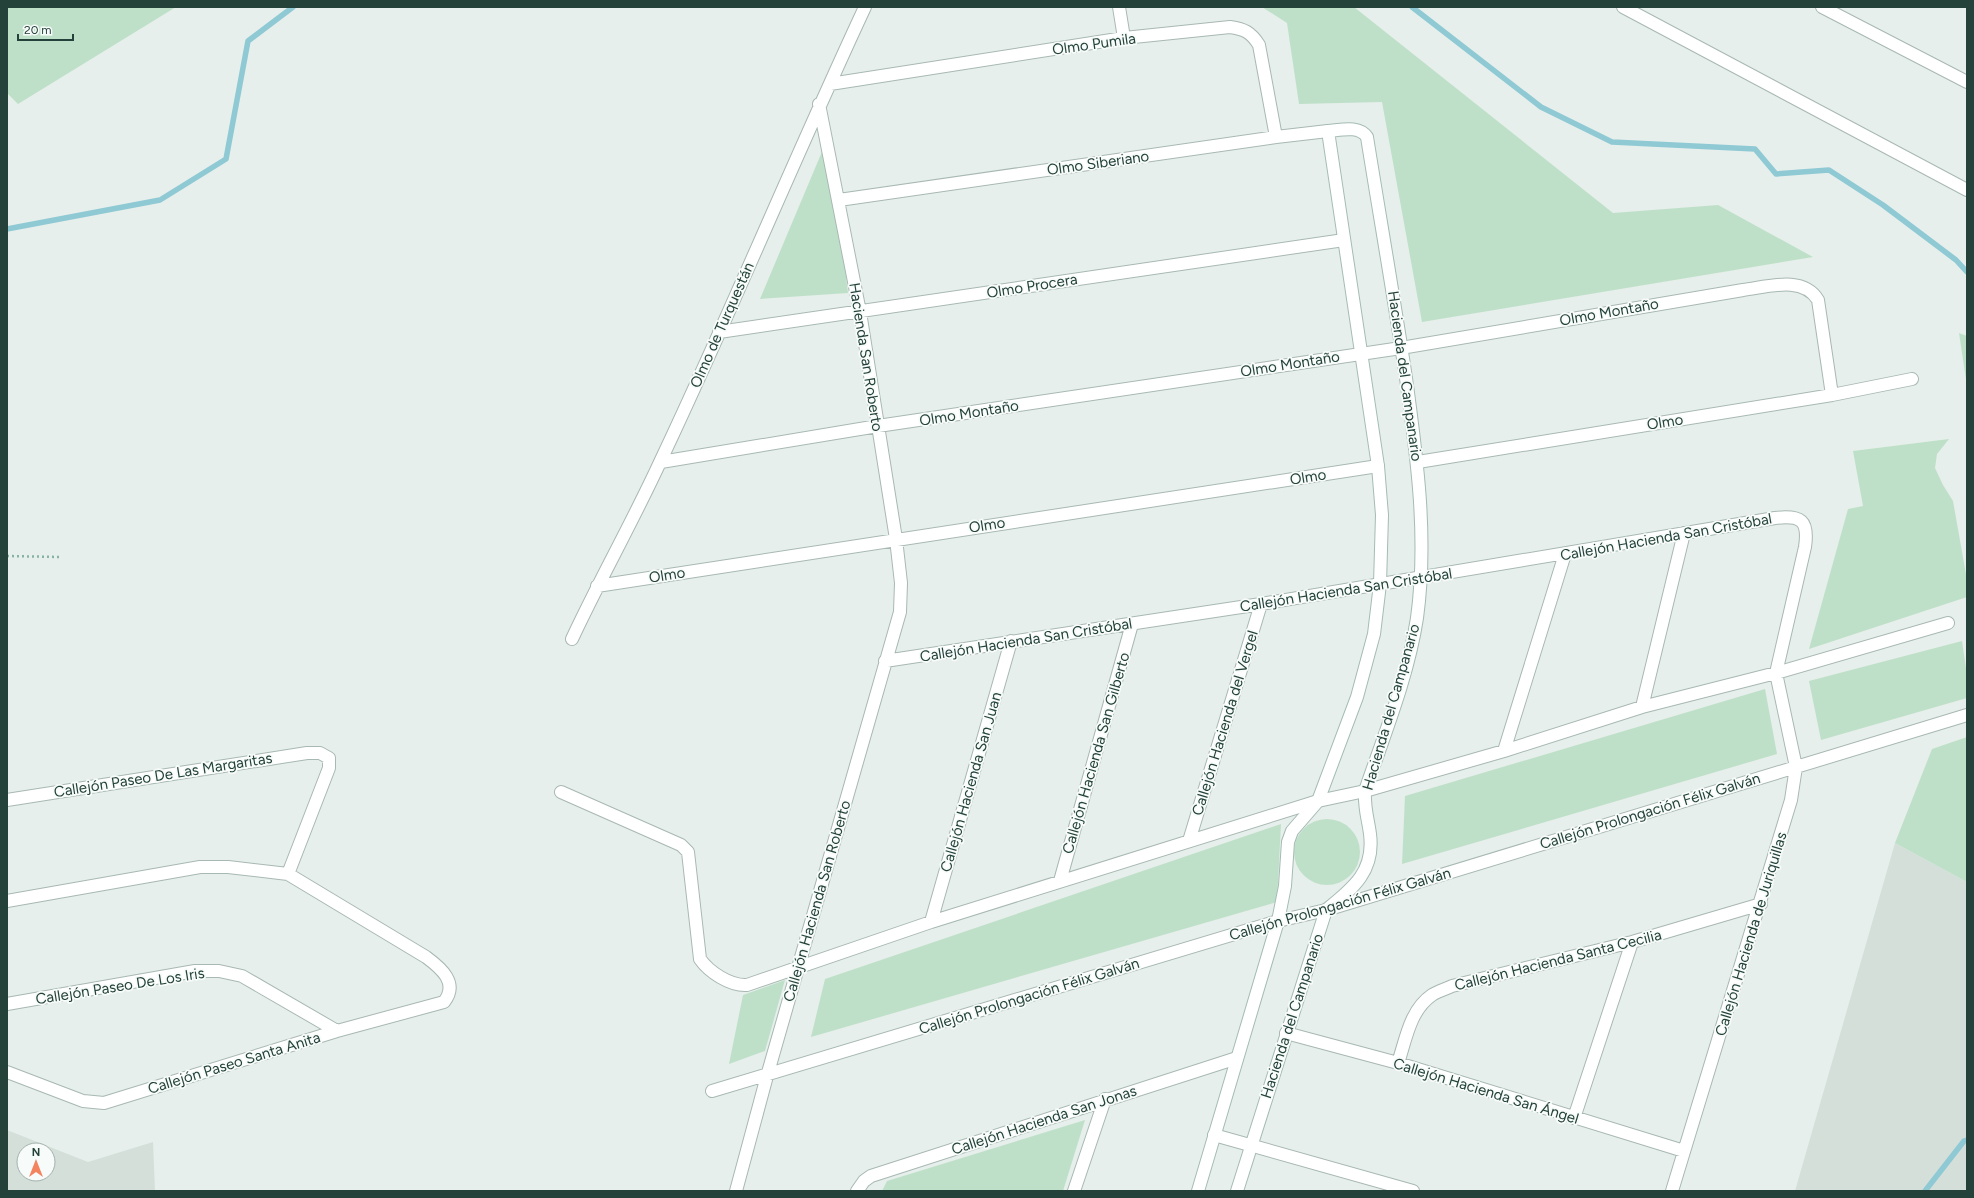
<svg xmlns="http://www.w3.org/2000/svg" width="1974" height="1198" font-family="Figtree,sans-serif">
<rect width="100%" height="100%" fill="#e6efeb"/>
<path fill="#d4dfda" fill-rule="evenodd" d="M 1895,843 L 1967,882 L 1967,1191 L 1795,1191 Z
M 7,1130 L 88,1162 L 153,1142 L 155,1191 L 7,1191 ZM 24,1150 L 48,1150 L 48,1174 L 24,1174 Z"/>
<path fill="#bfe0c8" d="M 7,7 L 176,7 L 18,104 L 7,93 Z
M 1262,7 L 1354,7 L 1613,213 L 1718,205 L 1813,257 L 1422,322 L 1382,102 L 1299,104 L 1287,23 Z
M 829,135 L 848,293 L 760,299 Z
M 1959,333 L 1967,336 L 1967,386 Z
M 1949,439 L 1937,454 L 1935,468 L 1943,485 L 1953,501 L 1967,580 L 1967,597 L 1809,649 L 1848,509 L 1863,506 L 1853,451 Z
M 1962,641 L 1967,675 L 1967,698 L 1821,740 L 1809,681 Z
M 1765,689 L 1777,754 L 1402,864 L 1405,796 Z
M 1967,737 L 1967,882 L 1895,843 L 1932,749 Z
M1294 852a33 33 0 1 1 66 0a33 33 0 1 1-66 0Z
M 1281,824 L 1277,902 L 811,1037 L 825,979 Z
M 785,980 L 765,1051 L 729,1064 L 743,995 Z
M 1085,1120 L 1063,1191 L 882,1191 L 887,1181 Z"/>
<g fill="none" stroke-linecap="round" stroke-linejoin="round">
<path stroke="#8ec9d4" stroke-width="5.5" d="M 1412,7 L 1541,107 L 1612,142 L 1755,149 L 1776,174 L 1829,170 L 1883,205 L 1956,260 L 1967,272
M 7,229 L 160,200 L 226,159 L 248,41 L 293,7
M 1925,1191 L 1964,1141 L 1967,1140"/>
<defs>
<path id="street" d="M 1119,7 L 1124,38
M 1623,7 L 1967,190
M 1822,7 L 1967,82
M 830,84 L 1124,38 L 1230,27 C 1244,29 1251,32 1259,45 L 1276,137
M 839,200 L 1276,137 L 1328,131
M 719,332 L 1344,240
M 661,462 L 878,426 L 1401,348 L 1743,290 C 1767,287 1803,275 1818,300 L 1832,395
M 1418,462 L 1832,395 L 1912,379
M 597,586 L 1378,466
M 572,639 C 600,579 633,521 661,460 C 732,310 795,157 865,7
M 885,661 L 1261,604 L 1775,518 C 1801,515 1809,520 1805,547 L 1776,673 L 1796,767 L 1791,800 L 1672,1191
M 1642,707 L 1684,533
M 1504,751 L 1565,554
M 561,792 L 681,845 L 688,852 L 700,959 C 709,972 730,986 747,985 L 931,922 L 1318,801 L 1365,791 L 1504,751 L 1642,707 L 1776,673 L 1948,623
M 7,800 L 307,753 L 320,753 L 329,758 L 329,768 L 288,874
M 1189,841 L 1261,604
M 1060,881 L 1132,624
M 7,901 L 200,867 L 228,867 L 288,874 L 426,957 C 441,968 459,983 444,1002 L 337,1031 L 104,1103 L 83,1101 L 7,1072
M 931,922 L 1011,641
M 7,1004 L 195,971 L 219,971 L 242,976 L 337,1031
M 1286,1033 L 1398,1063 L 1684,1151
M 1398,1063 C 1406,1039 1410,1010 1432,995 C 1438,991 1446,989 1452,986 L 1632,942 L 1761,904
M 712,1091 L 1278,921 L 1326,910 L 1967,715
M 1574,1118 L 1632,942
M 1214,1135 L 1413,1191
M 736,1191 L 767,1076 L 900,612 L 901,583 L 896,539 L 860,312 L 819,104
M 857,1191 L 864,1181 L 871,1176 L 1237,1058
M 1074,1191 L 1105,1099"/>
<path id="secondary" d="M 1198,1191 L 1278,921 L 1285,886 L 1288,842 L 1292,831 L 1318,801 L 1357,697 L 1374,634 L 1380,584 L 1382,515 L 1378,466 L 1328,131 C 1341,130 1359,125 1367,137 C 1380,218 1394,298 1406,378 C 1417,458 1428,538 1417,618 C 1408,677 1384,735 1365,791 C 1364,809 1368,818 1370,834 C 1375,872 1352,889 1326,910 L 1237,1191"/>
</defs>
<use href="#street" stroke="#a8b8b2" stroke-width="14"/>
<use href="#secondary" stroke="#a4bbb3" stroke-width="14"/>
<path stroke="#86b3a5" stroke-width="2.5" stroke-dasharray="2 3" stroke-linecap="butt" d="M 7,556 L 59,557"/>
<use href="#street" stroke="#fff" stroke-width="12"/>
<use href="#secondary" stroke="#fff" stroke-width="12"/>
</g>
<g text-anchor="middle" stroke-width="3.5" stroke-linejoin="round" paint-order="stroke">
<g font-size="15" fill="#24423a" stroke="#f7fbf9">
<text transform="translate(1094 44) rotate(-8)" y="5">Olmo Pumila</text>
<text transform="translate(1098 163) rotate(-8)" y="5">Olmo Siberiano</text>
<text transform="translate(1032 286) rotate(-9)" y="5">Olmo Procera</text>
<text transform="translate(1609 312) rotate(-10)" y="5">Olmo Montaño</text>
<text transform="translate(722 325) rotate(-66)" y="5">Olmo de Turquestán</text>
<text transform="translate(866 357) rotate(81)" y="5">Hacienda San Roberto</text>
<text transform="translate(1290 364) rotate(-9)" y="5">Olmo Montaño</text>
<text transform="translate(1405 376) rotate(82)" y="5">Hacienda del Campanario</text>
<text transform="translate(969 413) rotate(-9)" y="5">Olmo Montaño</text>
<text transform="translate(1665 422) rotate(-9)" y="5">Olmo</text>
<text transform="translate(1308 477) rotate(-9)" y="5">Olmo</text>
<text transform="translate(987 525) rotate(-9)" y="5">Olmo</text>
<text transform="translate(1666 537) rotate(-10)" y="5">Callejón Hacienda San Cristóbal</text>
<text transform="translate(667 575) rotate(-9)" y="5">Olmo</text>
<text transform="translate(1346 590) rotate(-9)" y="5">Callejón Hacienda San Cristóbal</text>
<text transform="translate(1026 640) rotate(-9)" y="5">Callejón Hacienda San Cristóbal</text>
<text transform="translate(1391 707) rotate(-74)" y="5">Hacienda del Campanario</text>
<text transform="translate(1225 723) rotate(-73)" y="5">Callejón Hacienda del Vergel</text>
<text transform="translate(1096 753) rotate(-74)" y="5">Callejón Hacienda San Gilberto</text>
<text transform="translate(163 775) rotate(-9)" y="5">Callejón Paseo De Las Margaritas</text>
<text transform="translate(971 782) rotate(-74)" y="5">Callejón Hacienda San Juan</text>
<text transform="translate(1650 811) rotate(-17)" y="5">Callejón Prolongación Félix Galván</text>
<text transform="translate(817 901) rotate(-74)" y="5">Callejón Hacienda San Roberto</text>
<text transform="translate(1340 904) rotate(-16)" y="5">Callejón Prolongación Félix Galván</text>
<text transform="translate(1751 934) rotate(-73)" y="5">Callejón Hacienda de Juriquillas</text>
<text transform="translate(1558 960) rotate(-14)" y="5">Callejón Hacienda Santa Cecilia</text>
<text transform="translate(120 986) rotate(-9)" y="5">Callejón Paseo De Los Iris</text>
<text transform="translate(1029 996) rotate(-17)" y="5">Callejón Prolongación Félix Galván</text>
<text transform="translate(1292 1016) rotate(-72)" y="5">Hacienda del Campanario</text>
<text transform="translate(234 1063) rotate(-17)" y="5">Callejón Paseo Santa Anita</text>
<text transform="translate(1486 1091) rotate(17)" y="5">Callejón Hacienda San Ángel</text>
<text transform="translate(1044 1120) rotate(-18)" y="5">Callejón Hacienda San Jonas</text>
</g>
</g>
<rect width="1974" height="1198" fill="none" stroke="#24423a" stroke-width="16"/>
<g transform="translate(36 1162)"><circle r="19" fill="#f7fbf9" stroke="#a3b1ad"/>
<path d="M0-3L7 15L0 10L-7 15Z" fill="#f4845f"/>
<text y="-6" font-size="11" font-weight="bold" text-anchor="middle" fill="#24423a">N</text>
</g>
<path d="M18 34v6h55v-6" fill="none" stroke="#24423a" stroke-width="2"/>
<text x="24" y="34" font-size="12" fill="#24423a" stroke="#f7fbf9" stroke-width="3" paint-order="stroke">20 m</text>
</svg>
